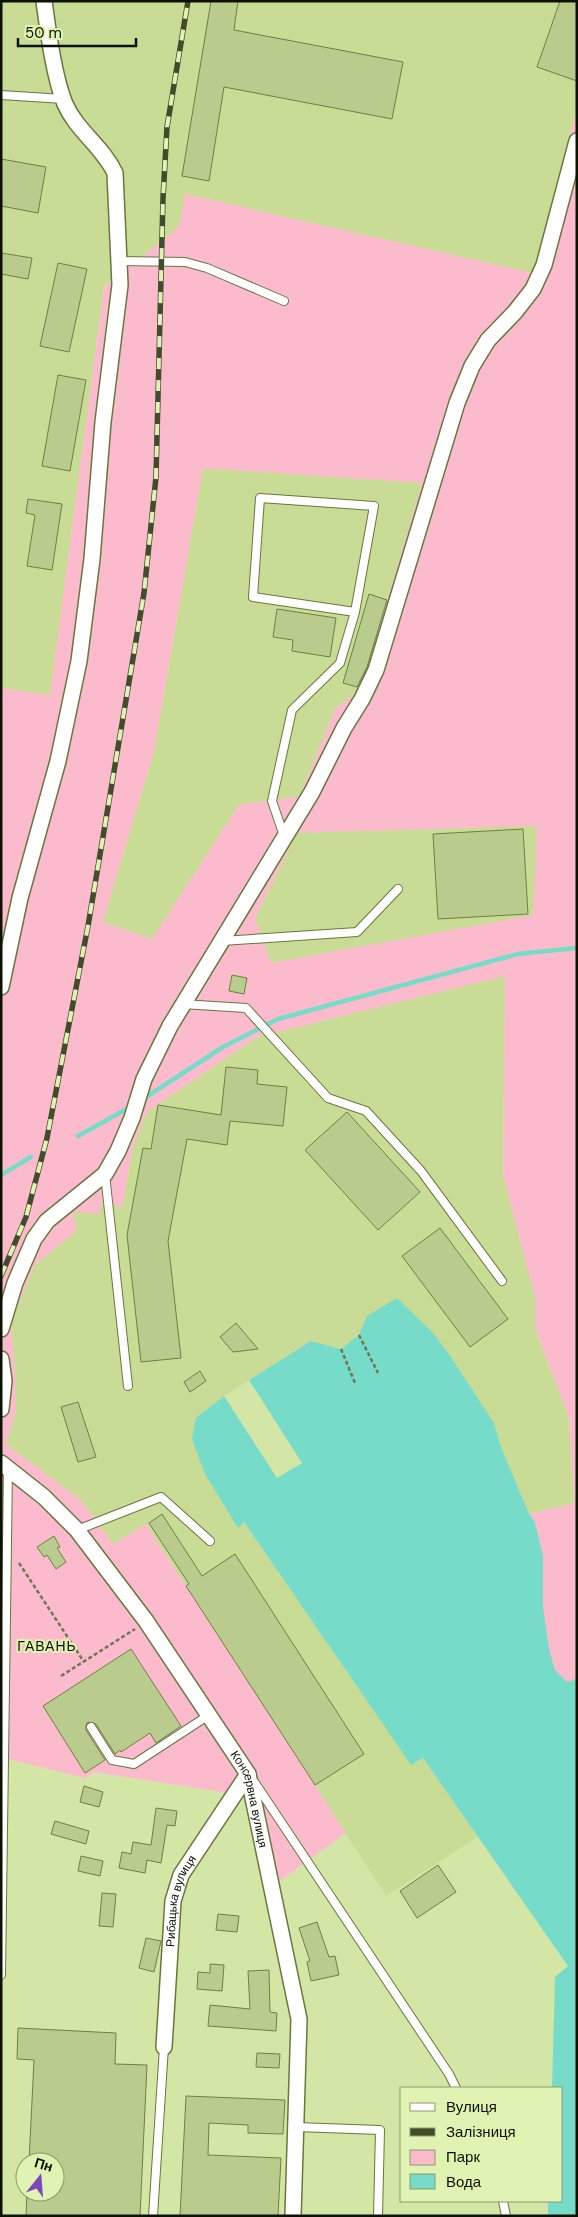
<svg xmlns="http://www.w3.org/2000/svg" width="578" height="2217" font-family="'DM Sans',sans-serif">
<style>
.built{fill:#c8dc95}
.green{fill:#fbbbcc;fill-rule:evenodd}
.water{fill:#77dbc9}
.pier{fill:#d4e6a6}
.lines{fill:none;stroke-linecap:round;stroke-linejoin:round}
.stream{stroke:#77dbc9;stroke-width:4.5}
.building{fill:#bacc8d;stroke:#6f7f43}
.service-casing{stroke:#68773b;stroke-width:10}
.minor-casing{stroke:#68773b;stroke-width:18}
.path{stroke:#6d7850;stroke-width:2.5;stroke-dasharray:4 2.5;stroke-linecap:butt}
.service{stroke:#fff;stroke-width:8}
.minor{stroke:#fff;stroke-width:15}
.rail-casing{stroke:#434b2d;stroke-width:5.5}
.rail{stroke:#e1f3b3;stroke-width:4;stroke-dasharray:11;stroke-linecap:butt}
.labels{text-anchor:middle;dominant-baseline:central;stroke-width:4;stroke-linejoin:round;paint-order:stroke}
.street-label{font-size:12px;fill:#0d1200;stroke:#e1f3b3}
.neighbourhood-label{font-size:14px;letter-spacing:1px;fill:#0d1200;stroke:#e1f3b3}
</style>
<rect width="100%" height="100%" fill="#d4e6a6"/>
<path class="built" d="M1,1H577V109L533,273L185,194L180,227L104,286L50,695L1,688Z
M203,468L422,483L361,688L335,709L300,796L239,805L152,939L103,922L154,752Z
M538,826L534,915L271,963L255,918L297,833Z
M505,976L503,1175L535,1296V1329L569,1418L574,1503L529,1514L501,1447L494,1423L367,1316L359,1335L341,1349L311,1341L224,1396L238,1527L244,1522L411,1765L423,1758L478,1837L386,1896L146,1524L113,1544L82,1501L6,1444L16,1412V1380L11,1324L34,1266L76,1231L73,1212L100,1203L122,1207L133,1147L147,1112L257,1037Z"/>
<path class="green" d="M577,109L576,1680L567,1682L555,1670L549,1649L543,1607V1556L535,1522L529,1514L574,1503L569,1418L535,1328V1296L503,1175L505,976L257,1037L147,1112L133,1147L122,1207L101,1203L99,1214L73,1212L76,1231L34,1266L11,1324L16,1380V1412L6,1444L82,1501L113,1544L146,1524L346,1833L278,1882L261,1798L94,1772L85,1778L8,1759L13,1461L1,1454V688L50,695L104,287L179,227L185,194L533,273ZM203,468L422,483L361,688L335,709L300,796L239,805L152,939L103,922L154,752ZM537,826L533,915L271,963L255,918L297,833Z
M1,1473L5,1475L1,1741Z"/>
<path class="water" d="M397,1298L432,1332L449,1354L494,1423L501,1447L529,1514L535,1522L543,1556V1607L549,1649L555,1670L567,1682L577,1679V2216H548V2201H562V2088H552L555,1977L568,1966L423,1758L411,1765L244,1522L238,1528L205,1474L192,1439L196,1418L224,1396L311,1341L341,1349L359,1335L367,1316Z"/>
<path class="pier" d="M249,1380L302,1463L277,1478L224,1396Z"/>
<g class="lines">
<path class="stream" d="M143,1099L223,1047L278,1019L518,954L577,948
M78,1136L132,1106
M1,1175L31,1157"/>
</g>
<path class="building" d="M211,1H238L234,30L403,62L392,119L224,87L209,181L182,176Z
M560,1H577V81L537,67Z
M1,159L46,167L38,213L1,206Z
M1,253L32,258L28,279L1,274Z
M58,263L87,269L69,352L40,346Z
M58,375L86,380L70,471L42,466Z
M28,499L62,504L52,570L27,566L35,515L26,513Z
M369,594L387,600L367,667L357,687L343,683Z
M277,609L336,618L330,657L292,651L293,640L273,637Z
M523,829L528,914L438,919L433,834Z
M232,975L247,978L244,994L229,991Z
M226,1067L258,1070L257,1084L287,1087L283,1126L230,1121L227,1145L187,1139L168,1241L181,1358L141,1362L127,1235L143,1148L151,1149L158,1105L221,1115Z
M347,1112L420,1192L378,1230L305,1150Z
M440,1228L508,1319L470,1347L402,1256Z
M236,1323L258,1349L233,1352L220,1337Z
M200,1371L206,1381L190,1392L184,1382Z
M78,1402L96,1457L78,1462L61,1407Z
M162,1514L202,1576L235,1554L364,1754L315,1785L186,1586L189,1584L149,1523Z
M54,1536L60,1547L57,1548L66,1562L56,1569L47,1555L44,1557L37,1547Z
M131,1649L181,1726L156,1743L150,1733L121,1752L120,1750L115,1754L96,1724L88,1722L86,1725V1730L105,1760L85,1773L43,1706Z
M84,1786L103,1792L99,1807L80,1802Z
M156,1808L177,1811L175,1826L167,1825L161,1863L147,1860L145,1873L119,1868L122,1852L131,1854L133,1842L151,1845Z
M55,1821L89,1831L86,1844L51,1834Z
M81,1856L103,1861L100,1876L78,1871Z
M438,1865L456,1892L417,1918L400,1891Z
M102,1893L116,1894L113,1927L99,1926Z
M218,1914L239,1916L237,1932L216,1930Z
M317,1922L329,1957L335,1956L339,1975L311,1981L307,1962L310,1961L299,1928Z
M146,1938L161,1941L154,1972L139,1968Z
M210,1964L224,1965L222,1991L197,1989L198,1972L210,1973Z
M269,1970L270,2012L277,2013L276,2031L208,2026L210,2005L250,2009L248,1971Z
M18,2028L116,2033L115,2064L147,2065L140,2216H26L27,2192H55V2162H29L34,2060L17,2059Z
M257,2053L280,2054L279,2068L256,2067Z
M186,2096L285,2100L283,2134L248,2133V2125L209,2123L208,2155L281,2158L278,2216H180Z"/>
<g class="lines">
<g class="service-casing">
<path id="service" d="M1,95L64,99
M119,261L185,262L207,268L284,301
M284,836L272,801L292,710L340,663L355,612L374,506L260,498L253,597L355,612
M222,941L357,932L398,889
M182,1004L246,1008L328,1098L366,1111L421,1171L502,1281
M105,1174L128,1386
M77,1530L161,1497L210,1541
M91,1727L112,1760L134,1764L209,1715
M255,1783L449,2074L456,2088
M1,1975L8,1470
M296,2127L380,2130L378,2216
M503,2201L506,2216
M153,2216L164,2047"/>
</g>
<g class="minor-casing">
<g id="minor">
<path d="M1,987L20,898L58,761L79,661L92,559L103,422L120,285L115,173C103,147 77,131 65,104C54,77 48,31 44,1"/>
<path d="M1,1329L15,1283L34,1239L47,1221L105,1174L118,1151L132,1118L144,1079L170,1026L312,792L344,728L362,699L376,670L457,403L472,366L488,340L515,312L533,289L544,265L577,141"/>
<path d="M1,1359L4,1381L1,1409"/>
<path id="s1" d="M1,1463L44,1497L77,1530L146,1621L248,1774L299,2019L293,2216"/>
<path id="s2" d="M164,2047L173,1901L181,1875L248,1774"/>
</g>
</g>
<path class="path" d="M359,1335L378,1373
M341,1349L355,1383
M19,1563L84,1662
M61,1676L135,1629"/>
<use href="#service" class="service"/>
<use href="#minor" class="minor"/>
<g class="rail-casing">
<path id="rail" d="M1,1276L26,1217L47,1138L88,926L144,593L156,477L163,198L167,127L188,1"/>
</g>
<use href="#rail" class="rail"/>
</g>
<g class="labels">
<g class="street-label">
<text stroke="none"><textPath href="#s1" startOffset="424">Консервна вулиця</textPath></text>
<text stroke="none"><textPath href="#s2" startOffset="148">Рибацька вулиця</textPath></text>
</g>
<g class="neighbourhood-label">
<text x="47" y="1646">ГАВАНЬ</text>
</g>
</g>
<rect width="578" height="2217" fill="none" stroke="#0d1200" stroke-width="5"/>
<rect x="400" y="2087" width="162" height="115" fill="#e1f3b3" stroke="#8c996b"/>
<rect x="410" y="2103" width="25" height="8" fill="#ffffff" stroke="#8c996b"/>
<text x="446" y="2112" font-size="15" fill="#0d1200">Вулиця</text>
<rect x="410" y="2128" width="25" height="8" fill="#434b2d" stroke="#8c996b"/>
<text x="446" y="2137" font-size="15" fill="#0d1200">Залізниця</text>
<rect x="410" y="2150" width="25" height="15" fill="#fbbbcc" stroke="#8c996b"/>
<text x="446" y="2162" font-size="15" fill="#0d1200">Парк</text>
<rect x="410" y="2174" width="25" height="15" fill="#77dbc9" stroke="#8c996b"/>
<text x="446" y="2187" font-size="15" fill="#0d1200">Вода</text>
<g transform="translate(40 2177) rotate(17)"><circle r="24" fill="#e1f3b3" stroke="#8c996b"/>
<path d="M0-4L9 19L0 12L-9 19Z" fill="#7c46bd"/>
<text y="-8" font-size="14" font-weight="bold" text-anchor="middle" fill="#0d1200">Пн</text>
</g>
<path d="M18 38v8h118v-8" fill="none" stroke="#0d1200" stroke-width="2.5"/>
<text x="25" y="38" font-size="15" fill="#0d1200" stroke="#e1f3b3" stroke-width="4" paint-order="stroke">50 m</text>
</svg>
